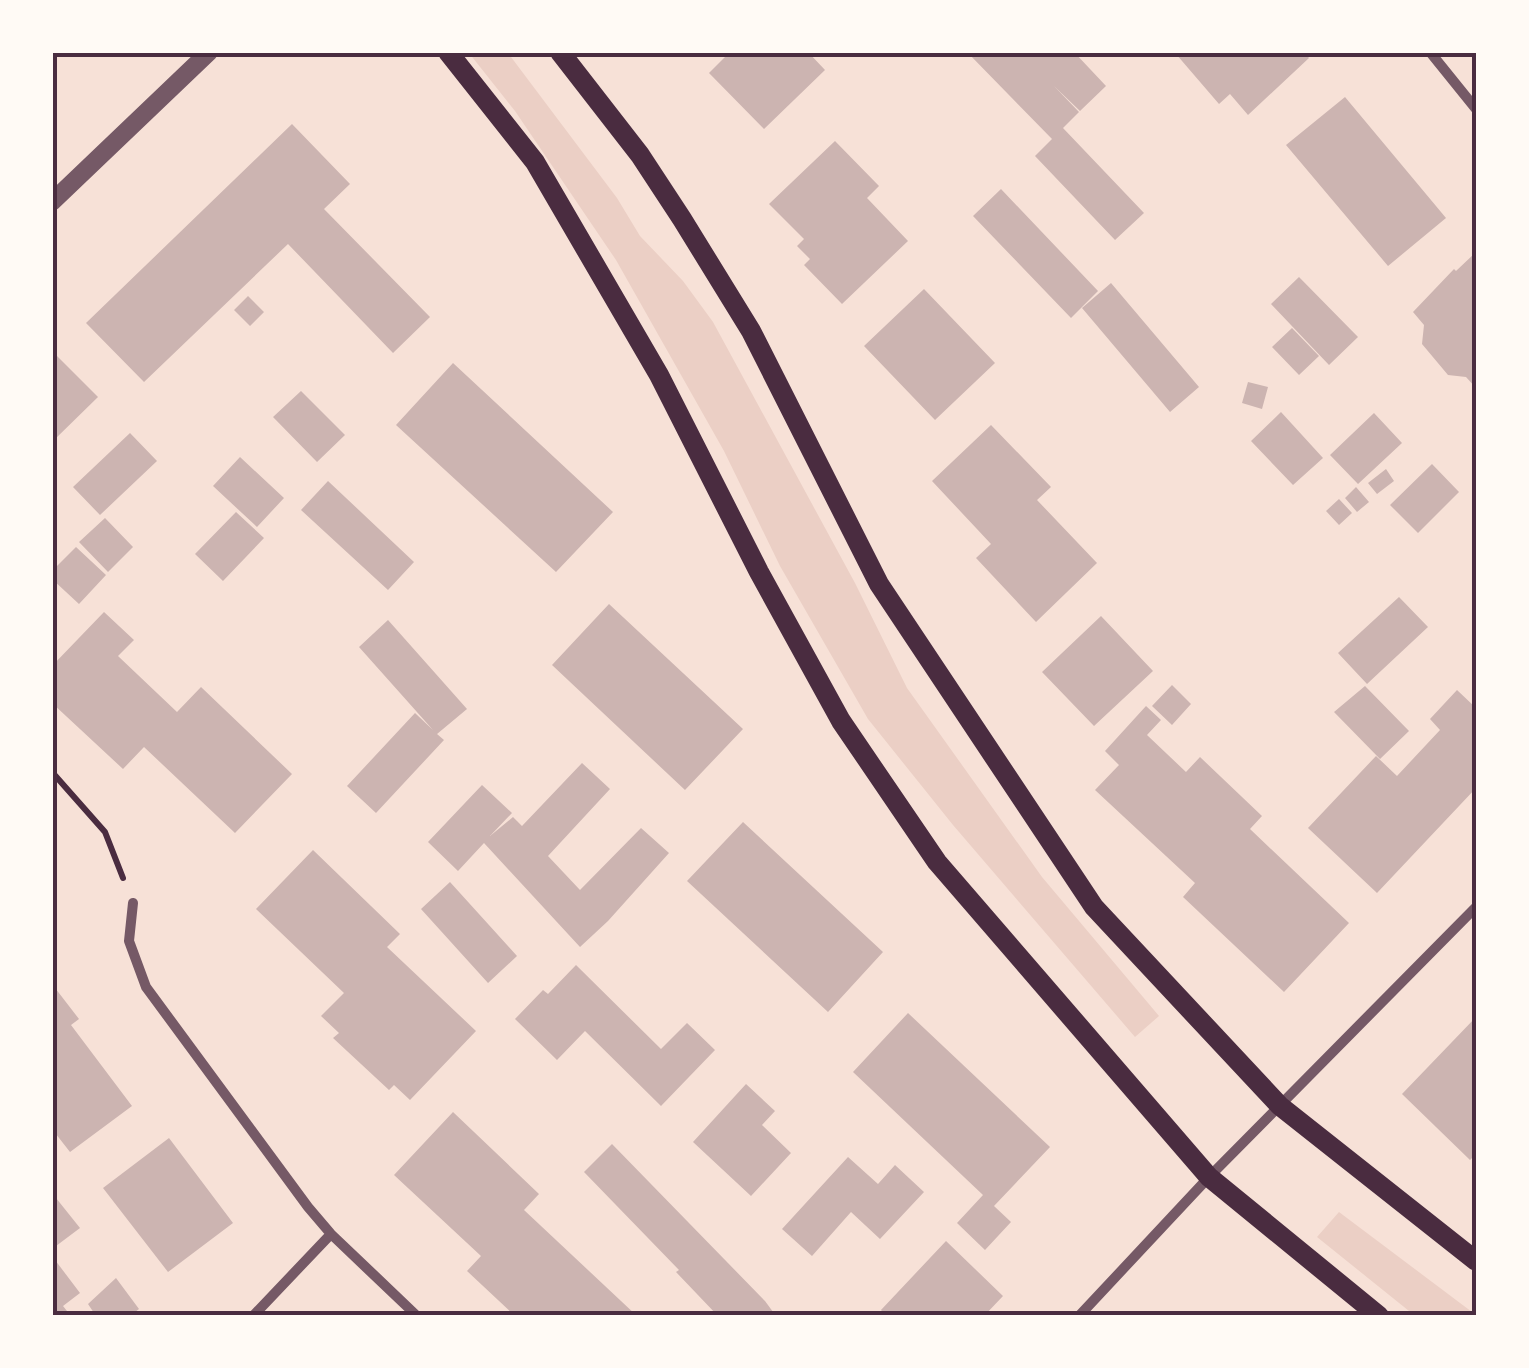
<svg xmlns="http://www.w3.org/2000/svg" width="1529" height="1368" font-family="'Noto Serif',serif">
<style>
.green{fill:#ebcfc5}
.building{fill:#ccb4b1}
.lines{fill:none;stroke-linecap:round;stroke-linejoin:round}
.path{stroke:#4a2c40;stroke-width:6}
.minor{stroke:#755966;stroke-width:10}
.tertiary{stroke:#755966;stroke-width:18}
.secondary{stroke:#4a2c40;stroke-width:20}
.neatline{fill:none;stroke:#4a2c40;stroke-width:4}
</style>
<rect width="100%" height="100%" fill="#f7e1d7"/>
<path class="green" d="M469,53H508L617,198L640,236L683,281L713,322L855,583L907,688L1042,877L1159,1016L1135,1037L953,825L868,719L780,566L724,451L616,260L515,111Z
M1339,1212L1476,1315H1414L1317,1237Z"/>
<path class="building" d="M730,52H808L825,70L764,129L709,73Z
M967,52H1021L1024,56L1027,52H1074L1106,86L1080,111L1054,86L1079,112L1063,128L1144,213L1115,240L1035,156L1052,139Z
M1178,52H1304L1309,58L1248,115L1230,94L1219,104L1176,54Z
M1345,97L1446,218L1388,266L1286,145Z
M292,124L350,184L324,209L430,317L393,353L288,244L144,382L86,323Z
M835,141L879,186L867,198L908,241L842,304L804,265L810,259L797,246L804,239L769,204Z
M1001,189L1098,291L1071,318L973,216Z
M1475,253L1476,256V388L1466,377L1448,375L1422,344L1424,325L1413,312L1454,269L1456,271Z
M1299,277L1358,337L1329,365L1271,304Z
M1111,283L1199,387L1170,412L1082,308Z
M924,289L995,363L935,420L864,346Z
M248,296L264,312L250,326L234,310Z
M1292,328L1319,356L1299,375L1272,347Z
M52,351L98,397L52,442Z
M453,363L613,512L556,572L396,425Z
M1248,382L1268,387L1262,409L1242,403Z
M301,391L345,435L317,462L273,417Z
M1281,412L1323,458L1293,485L1251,441Z
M1374,413L1402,443L1358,484L1330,455Z
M991,425L1051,487L1037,500L1097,563L1036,622L976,558L991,544L932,481Z
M130,433L157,461L100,515L73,487Z
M240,457L284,498L257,527L213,486Z
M1432,464L1459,492L1418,533L1390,505Z
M1386,469L1394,481L1377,494L1368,483Z
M328,481L414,562L388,590L301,510Z
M1356,487L1369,502L1357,512L1345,498Z
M1339,499L1352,513L1339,525L1326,511Z
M236,512L264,538L223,581L195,554Z
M105,518L133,547L108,572L79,542Z
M76,547L106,575L79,604L52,579V571Z
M1399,597L1428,627L1367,684L1338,653Z
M609,604L743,729L685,790L552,665Z
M104,612L134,640L118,656L177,712L201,687L292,774L235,833L144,747L123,769L52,703V666Z
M1101,616L1153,671L1094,726L1042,672Z
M388,620L467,709L437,734L444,740L376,813L347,786L415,713L433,730L359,647Z
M1172,685L1191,704L1172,725L1152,706Z
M1365,686L1409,731L1380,759L1334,712Z
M1457,690L1476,708V788L1377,893L1308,828L1376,756L1397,776L1440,730L1430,719Z
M1146,706L1161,720L1147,735L1186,772L1200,757L1262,816L1250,829L1349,923L1284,992L1183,897L1195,883L1095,790L1119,765L1105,751Z
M582,763L610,789L548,856L580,890L641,828L669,853L608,921L580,947L484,843L458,871L428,842L482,785L512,813L490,836L513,817L522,826Z
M743,822L883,952L828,1012L687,881Z
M313,850L400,934L387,947L476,1031L410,1100L394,1085L389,1090L333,1038L339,1033L321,1016L344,993L256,909Z
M450,882L517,956L488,983L421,909Z
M576,965L661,1049L687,1023L715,1050L661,1106L585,1031L557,1060L515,1019L543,990L548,994Z
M52,984L79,1019L71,1025L132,1106L70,1152L52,1129Z
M908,1013L1050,1147L994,1206L1011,1222L985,1250L957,1223L983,1195L853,1072Z
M1476,1017V1154L1470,1160L1402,1094Z
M746,1084L775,1111L762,1125L791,1153L751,1196L693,1142Z
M453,1112L539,1194L524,1210L637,1316H515L467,1271L481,1256L394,1175Z
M169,1138L233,1223L168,1272L103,1188Z
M612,1144L765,1301L776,1316H718L676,1272L679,1270L584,1172Z
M848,1157L878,1184L895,1165L924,1192L880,1239L851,1212L812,1256L782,1229Z
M52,1193L80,1228L52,1249Z
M946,1241L1003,1296L984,1316H886L881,1310Z
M52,1256L80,1293L63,1306L71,1316H52Z
M116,1278L139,1309L130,1316H96L88,1304Z"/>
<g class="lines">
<path class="path" d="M52,772L105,832L123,878"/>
<path class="minor" d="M1430,52L1476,109
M133,903L129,941L146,987L308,1207L331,1234L417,1316
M253,1316L331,1234
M1079,1316L1209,1177L1476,907"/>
<path class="tertiary" d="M52,202L209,52"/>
<path class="secondary" d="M448,52L535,162L659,375L759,572L841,721L937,862L1209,1177L1379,1316
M560,52L640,155L682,219L751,331L879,584L1094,907L1280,1106L1476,1261"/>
</g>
<rect width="1529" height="1368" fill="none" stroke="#fffaf5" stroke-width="110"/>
<rect x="55" y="55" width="1419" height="1258" class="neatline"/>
</svg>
